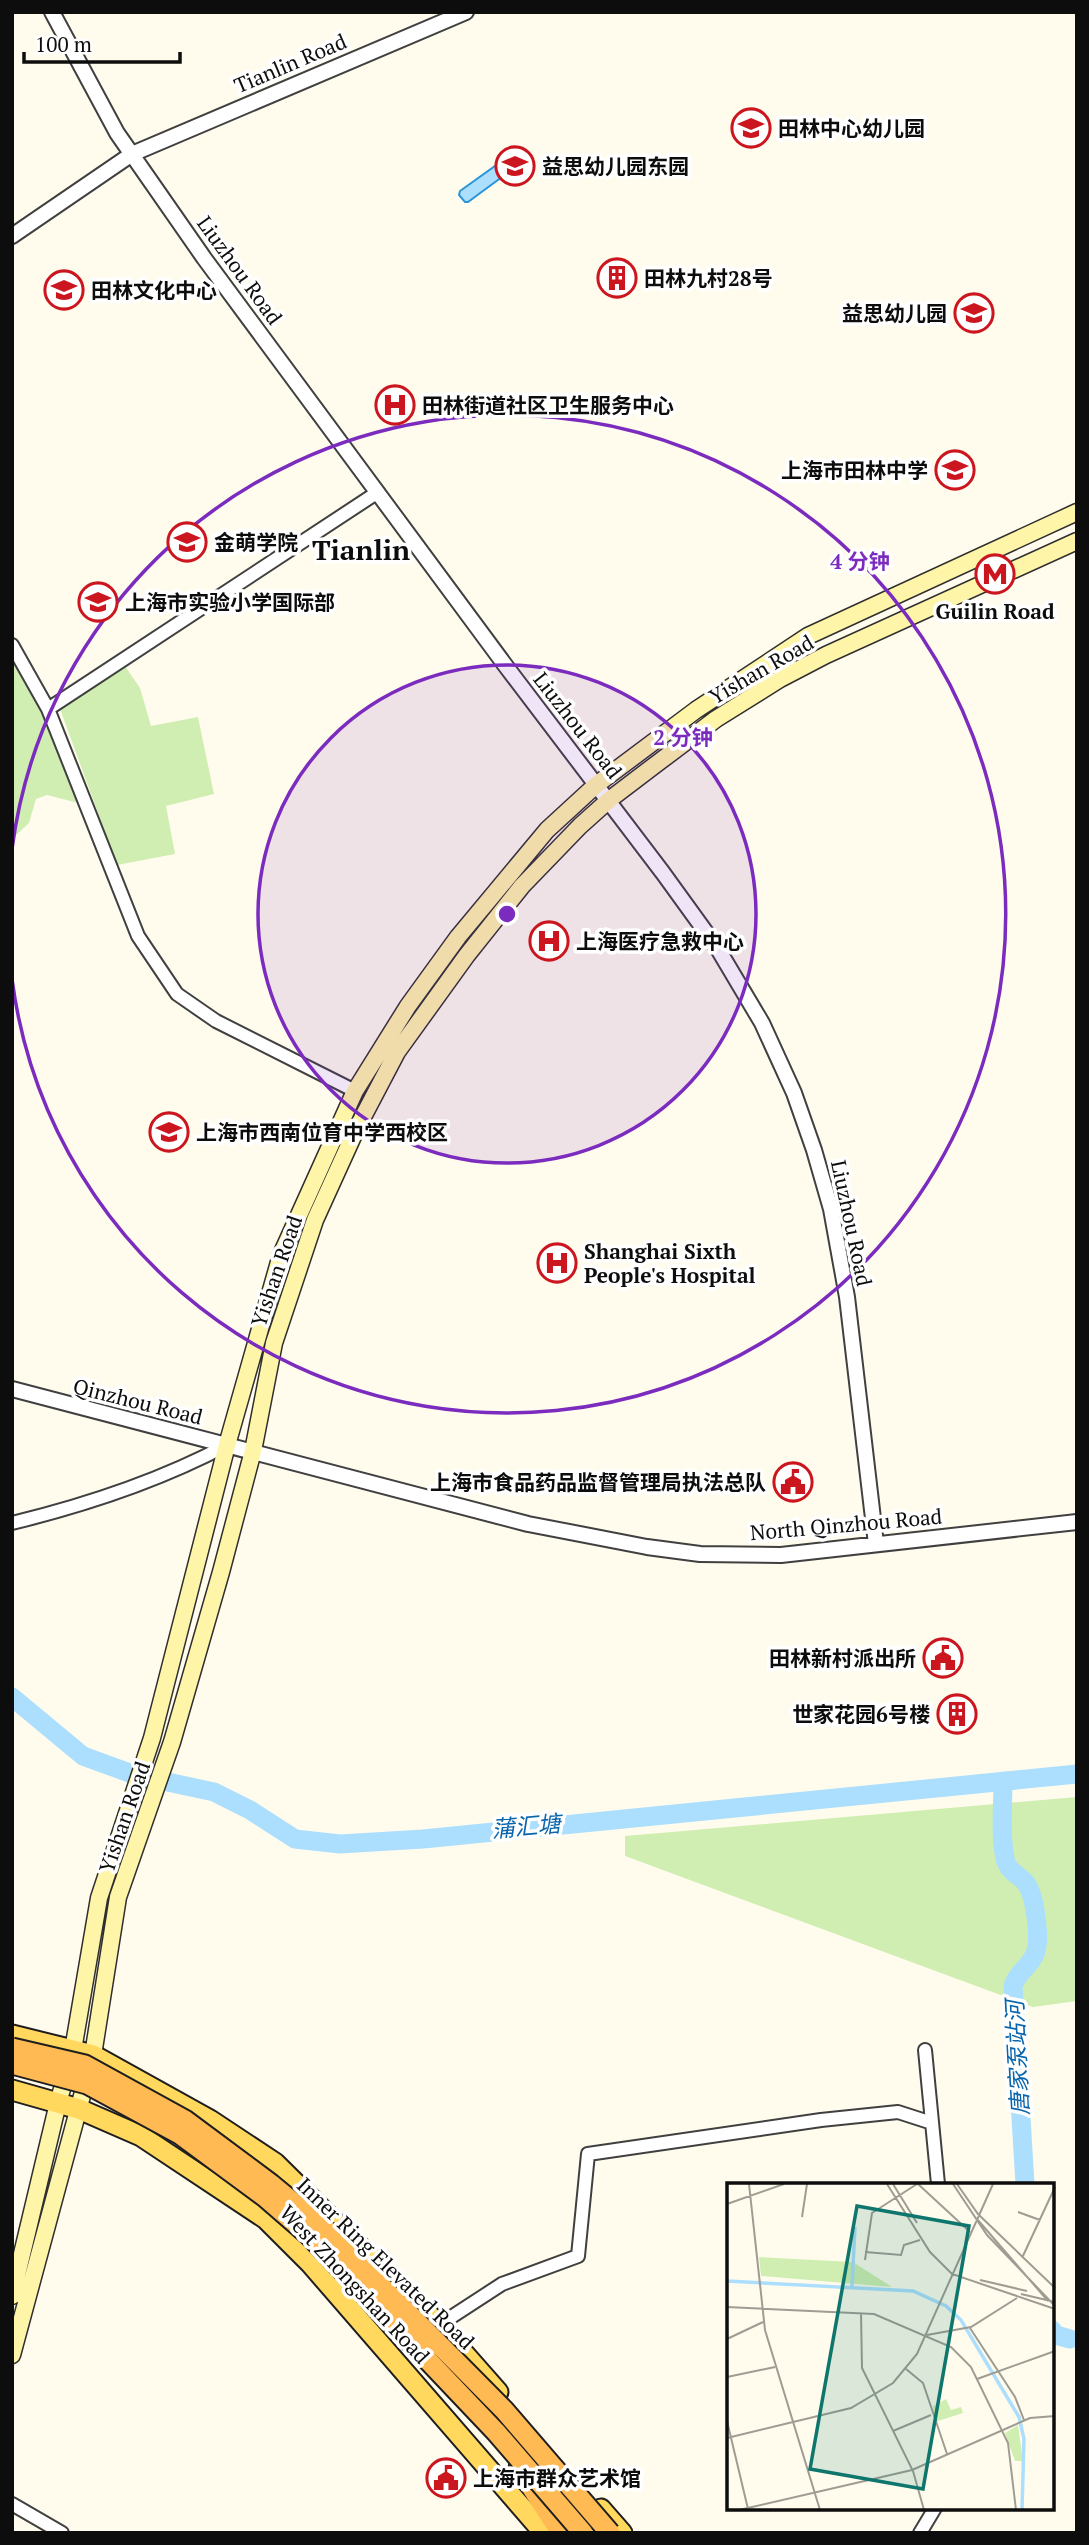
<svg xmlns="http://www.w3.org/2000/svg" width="1089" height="2545" font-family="'PT Serif','Noto Sans SC',serif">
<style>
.green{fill:#d1eeb2}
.water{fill:#acdefd;stroke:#2b95db;stroke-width:2}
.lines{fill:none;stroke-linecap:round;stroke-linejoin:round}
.river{stroke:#acdefd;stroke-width:19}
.minor-casing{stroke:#404040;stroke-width:16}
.tertiary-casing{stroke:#404040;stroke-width:18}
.secondary-casing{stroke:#2f2f2f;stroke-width:19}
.primary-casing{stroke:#1e1e1e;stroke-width:23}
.trunk-casing{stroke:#1e1e1e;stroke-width:23}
.minor{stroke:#fff;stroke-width:12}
.tertiary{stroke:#fff;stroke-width:14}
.secondary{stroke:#fff5a8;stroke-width:16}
.primary{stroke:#ffd85d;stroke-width:19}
.trunk{stroke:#ffba54;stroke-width:19}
.trunk-bridge-casing{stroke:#1e1e1e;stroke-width:23;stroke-linecap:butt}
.trunk-bridge{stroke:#ffba54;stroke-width:19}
.ring{fill:none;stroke:#7b2cbf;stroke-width:3.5}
.labels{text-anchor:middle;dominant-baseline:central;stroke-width:7;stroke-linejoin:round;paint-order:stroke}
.street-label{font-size:21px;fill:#0d0d0d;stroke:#fff}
.poi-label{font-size:21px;font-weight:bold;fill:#0d0d0d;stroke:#fff;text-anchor:start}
.water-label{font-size:23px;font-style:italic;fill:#0965ac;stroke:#fff}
.district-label{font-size:28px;font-weight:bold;fill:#0d0d0d;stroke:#fff}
.inset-river{fill:none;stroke:#acdefd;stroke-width:3.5}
.inset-road{fill:none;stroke:#9e9c93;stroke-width:2}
.view{fill:#0f766e;fill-opacity:0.15;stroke:#0f766e;stroke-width:3.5}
.inset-edge{fill:none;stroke:#0d0d0d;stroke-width:3.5}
.centre{fill:#7b2cbf;stroke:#fff;stroke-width:3.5}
.ring-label{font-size:21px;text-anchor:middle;font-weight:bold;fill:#7b2cbf;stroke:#fff;stroke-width:7;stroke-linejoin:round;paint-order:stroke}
</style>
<rect width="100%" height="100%" fill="#fffced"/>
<path class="green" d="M12,660L37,700L78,803L47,795L36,799L29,823L12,839Z
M125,666L140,688L151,726L198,717L214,794L166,806L175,854L117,865L60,709Z
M1077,1797V2001L1033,2007L625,1856V1836Z"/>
<path class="water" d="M501,165L506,170V174L468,202H465L459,195L460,191L495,166Z"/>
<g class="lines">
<path class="river" d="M12,1697L83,1756L135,1775L214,1792L250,1810L295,1839L340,1844L423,1839L1077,1774
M1003,1781C1003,1806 1000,1834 1005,1858C1007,1870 1017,1874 1025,1882C1035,1893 1040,1936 1036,1951C1032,1966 1018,1970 1013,1986L1025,2184
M1052,2330L1056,2335L1070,2339"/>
<g class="minor-casing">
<path id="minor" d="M12,645L48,709L138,936L177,994L216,1021L355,1091
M48,709L378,492
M12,1523C86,1505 161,1480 227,1445
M925,2050L938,2184
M439,2325L502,2284L578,2256L588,2154L821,2120L898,2112L932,2123
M12,2504L62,2533
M920,2533L935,2508"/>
</g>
<g class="tertiary-casing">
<path id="tertiary" d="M52,12L117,133L204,258L505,665L663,873L718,949L762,1023L794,1093L814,1150L831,1209L847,1297L876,1544
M12,236L132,154L466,12
M12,1389L528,1524L647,1547L700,1554L781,1555L1077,1522"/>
</g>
<g class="secondary-casing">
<path id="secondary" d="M12,2296L58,2103L73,2050L99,1898L152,1738L227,1445L281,1255L355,1091L408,1006L458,937L547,830L596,785L696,710L808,636L1077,512
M12,2355L93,2055L118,1897L172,1742L221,1572L253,1451L274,1343L315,1220L355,1132L397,1052L467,955L522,886L580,826L609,800L659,762L716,719L780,679L826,655L1077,541"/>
</g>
<g class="primary-casing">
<path id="primary" d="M12,2035L93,2055L210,2120L275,2163L439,2325L498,2392
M12,2090L79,2109L141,2136L266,2219L310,2263L544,2533
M601,2509L622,2533"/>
</g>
<g class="trunk-casing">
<path id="trunk" d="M519,2468L561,2533"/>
</g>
<use href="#minor" class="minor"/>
<use href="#tertiary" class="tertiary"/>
<use href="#secondary" class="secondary"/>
<use href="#primary" class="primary"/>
<use href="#trunk" class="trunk"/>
<g class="trunk-bridge-casing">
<path id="trunk-bridge" d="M12,2048L85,2065L185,2120L271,2184L324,2228L504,2410L610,2533
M12,2064L87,2084L181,2135L265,2197L310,2236L496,2432L583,2533"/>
</g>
<use href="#trunk-bridge" class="trunk-bridge"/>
</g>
<circle cx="507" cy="914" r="249" fill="#7b2cbf" fill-opacity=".12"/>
<g class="ring">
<circle cx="507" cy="914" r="249"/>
<path d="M12 849A499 499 0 1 1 12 979"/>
</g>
<defs>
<g id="school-ring" transform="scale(2.0125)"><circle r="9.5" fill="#fff" stroke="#cc161f" stroke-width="1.5"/><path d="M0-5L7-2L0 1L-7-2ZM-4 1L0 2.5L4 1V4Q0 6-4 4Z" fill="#cc161f"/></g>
<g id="building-ring" transform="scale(2.0125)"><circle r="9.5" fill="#fff" stroke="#cc161f" stroke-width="1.5"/><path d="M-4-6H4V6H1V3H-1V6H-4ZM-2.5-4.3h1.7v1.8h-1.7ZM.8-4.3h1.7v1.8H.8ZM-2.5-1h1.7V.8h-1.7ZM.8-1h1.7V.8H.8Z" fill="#cc161f"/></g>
<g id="hospital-ring" transform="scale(2.0125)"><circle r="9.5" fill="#fff" stroke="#cc161f" stroke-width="1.5"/><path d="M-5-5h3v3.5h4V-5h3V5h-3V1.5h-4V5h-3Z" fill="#cc161f"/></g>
<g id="metro-ring" transform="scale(2.0125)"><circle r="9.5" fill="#fff" stroke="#cc161f" stroke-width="1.5"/><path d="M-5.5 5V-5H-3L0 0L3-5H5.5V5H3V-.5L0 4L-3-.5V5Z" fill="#cc161f"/></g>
<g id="civic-ring" transform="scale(2.0125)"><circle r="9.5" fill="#fff" stroke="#cc161f" stroke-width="1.5"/><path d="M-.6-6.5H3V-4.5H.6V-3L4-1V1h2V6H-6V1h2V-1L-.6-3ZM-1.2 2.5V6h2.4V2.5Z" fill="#cc161f"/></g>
</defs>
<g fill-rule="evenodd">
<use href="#school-ring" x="751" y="128"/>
<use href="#school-ring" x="515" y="166"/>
<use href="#building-ring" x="617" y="278"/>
<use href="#school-ring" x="64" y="290"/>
<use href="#school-ring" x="974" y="313"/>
<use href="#hospital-ring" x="395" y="405"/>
<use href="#school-ring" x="955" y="470"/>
<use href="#school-ring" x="187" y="542"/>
<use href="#metro-ring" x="995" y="574"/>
<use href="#school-ring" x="98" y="602"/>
<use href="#hospital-ring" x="549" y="941"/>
<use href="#school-ring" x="169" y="1132"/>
<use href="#hospital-ring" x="557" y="1263"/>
<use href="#civic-ring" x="793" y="1482"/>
<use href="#civic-ring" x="943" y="1658"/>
<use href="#building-ring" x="957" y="1714"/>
<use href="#civic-ring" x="446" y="2478"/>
</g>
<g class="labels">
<g class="street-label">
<text transform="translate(290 63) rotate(-23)">Tianlin Road</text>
<text transform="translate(240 270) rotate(54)">Liuzhou Road</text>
<text transform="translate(761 669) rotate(-30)">Yishan Road</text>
<text transform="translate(578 725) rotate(52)">Liuzhou Road</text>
<text transform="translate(852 1223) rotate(78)">Liuzhou Road</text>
<text transform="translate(276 1271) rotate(-71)">Yishan Road</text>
<text transform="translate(138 1401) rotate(14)">Qinzhou Road</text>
<text transform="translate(846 1524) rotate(-5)">North Qinzhou Road</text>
<text transform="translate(124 1817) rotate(-71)">Yishan Road</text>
<text transform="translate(386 2263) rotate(44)">Inner Ring Elevated Road</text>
<text transform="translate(355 2284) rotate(47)">West Zhongshan Road</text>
</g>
<g class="poi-label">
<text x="778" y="128">田林中心幼儿园</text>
<text x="542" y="166">益思幼儿园东园</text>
<text x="644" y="278">田林九村28号</text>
<text x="91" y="290">田林文化中心</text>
<text x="947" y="313" text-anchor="end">益思幼儿园</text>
<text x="422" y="405">田林街道社区卫生服务中心</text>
<text x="928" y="470" text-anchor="end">上海市田林中学</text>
<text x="214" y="542">金萌学院</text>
<text x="125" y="602">上海市实验小学国际部</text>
<text x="995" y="611" text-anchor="middle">Guilin Road</text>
<text x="576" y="941">上海医疗急救中心</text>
<text x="196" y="1132">上海市西南位育中学西校区</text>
<text x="584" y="1251">Shanghai Sixth<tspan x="584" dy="24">People's Hospital</tspan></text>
<text x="766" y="1482" text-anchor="end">上海市食品药品监督管理局执法总队</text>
<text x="916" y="1658" text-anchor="end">田林新村派出所</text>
<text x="930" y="1714" text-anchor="end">世家花园6号楼</text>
<text x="473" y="2478">上海市群众艺术馆</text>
</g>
<g class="water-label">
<text transform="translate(526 1826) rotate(-5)">蒲汇塘</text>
<text transform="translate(1017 2058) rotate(-93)">唐家泵站河</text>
</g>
<g class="district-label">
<text x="361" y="549">Tianlin</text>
</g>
</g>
<g transform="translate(727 2183)">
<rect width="327" height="327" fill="#fffced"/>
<path d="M32,74L126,79L165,104L34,93ZM219,216L224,227L234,224L236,230L208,239L206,223ZM291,242L296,278H288L278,250Z" fill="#d1eeb2"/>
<path class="inset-river" d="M0,98L186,108L219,123L234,137L292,234L297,256L295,327M125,103L128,44"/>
<path class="inset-road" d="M22,1L38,147L93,327M160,1L203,69L225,91L328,126M166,1L190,40M191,1L243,49M226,1L260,52L328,123M230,1L251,31L328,105M0,21L57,1M291,29L313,37M75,34L80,1M250,36L321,118M138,69L174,72L177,62L193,57M295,75L328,4M138,77L145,30L190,1M253,97L300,108M294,111L328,119M0,124L147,131L224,164L244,184L281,260L289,327M134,130L135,185L186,288L197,327M243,145L288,214L297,237M200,152L244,144L290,115M0,156L36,139M179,186L196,200L220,271M0,194L48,184M250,196L328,168M0,238L21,326M166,248L204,232M0,255L124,225L166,200L190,171L266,1M12,327L185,287L303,235L328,233"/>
<path class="view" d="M130,23L242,43L196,306L83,286Z"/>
<rect width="327" height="327" class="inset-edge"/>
</g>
<circle cx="507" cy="914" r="10" class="centre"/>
<g class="ring-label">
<text x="860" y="569">4 分钟</text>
<text x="683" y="745">2 分钟</text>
</g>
<rect width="1089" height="2545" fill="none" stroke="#0d0d0d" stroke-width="28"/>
<path d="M24 52v10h156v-10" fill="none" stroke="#0d0d0d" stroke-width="3.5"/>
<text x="35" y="52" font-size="21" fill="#0d0d0d" stroke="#ffffff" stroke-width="5" paint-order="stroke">100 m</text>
</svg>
